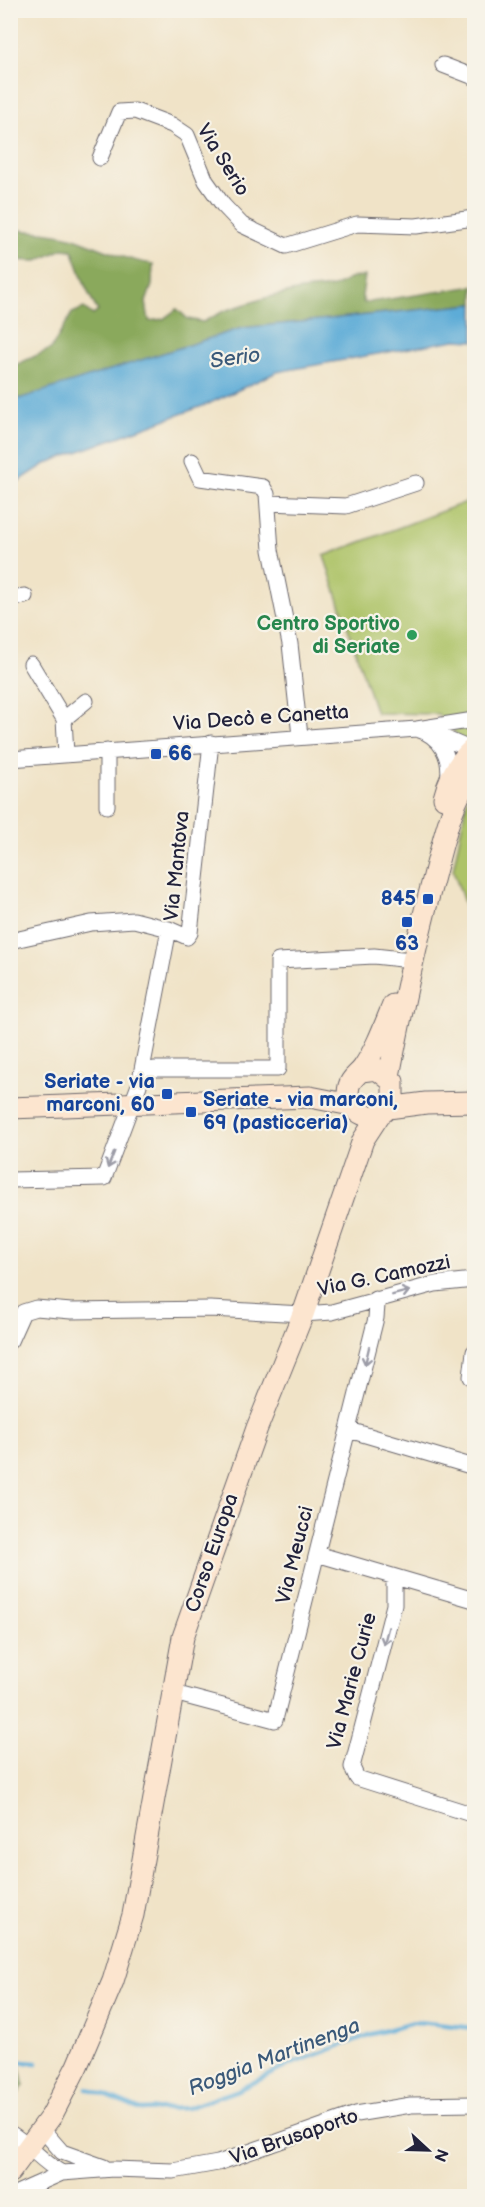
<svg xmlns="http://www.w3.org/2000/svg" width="485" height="2207" font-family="'Balsamiq Sans',sans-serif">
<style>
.green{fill:#adc367;stroke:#687251;stroke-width:1.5}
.forest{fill:#8aa95c;stroke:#56664c;stroke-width:1.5}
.water{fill:#5dacd7;stroke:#406789;stroke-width:1.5}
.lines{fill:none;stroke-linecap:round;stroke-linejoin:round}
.stream{stroke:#5dacd7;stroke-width:4.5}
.street-casing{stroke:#6a666c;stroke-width:17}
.secondary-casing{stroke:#6a666c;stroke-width:23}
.street{stroke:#fff;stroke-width:15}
.secondary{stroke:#fce5cf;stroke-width:21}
.oneway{stroke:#9c9ca7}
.leisure-dot{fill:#2e9e5b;stroke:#f7f3e8;stroke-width:2}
.transit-dot{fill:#1a4fb4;stroke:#f7f3e8;stroke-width:2}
.labels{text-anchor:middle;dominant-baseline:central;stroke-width:4.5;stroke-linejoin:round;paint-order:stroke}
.street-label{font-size:20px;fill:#22223b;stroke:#f7f3e8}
.leisure-label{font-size:20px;font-weight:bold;fill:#27864d;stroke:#f7f3e8;text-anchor:end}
.transit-label{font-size:20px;font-weight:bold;fill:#164399;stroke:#f7f3e8;text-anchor:start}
.water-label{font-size:21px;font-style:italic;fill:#3a5979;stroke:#f7f3e8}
</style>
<rect width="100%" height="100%" fill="#f7f3e8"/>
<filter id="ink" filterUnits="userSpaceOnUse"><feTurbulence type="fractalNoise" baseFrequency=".0167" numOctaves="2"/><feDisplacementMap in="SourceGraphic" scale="12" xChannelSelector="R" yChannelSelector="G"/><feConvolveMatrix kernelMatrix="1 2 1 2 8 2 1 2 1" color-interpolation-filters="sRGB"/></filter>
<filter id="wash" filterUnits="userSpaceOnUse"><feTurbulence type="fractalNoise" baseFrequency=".008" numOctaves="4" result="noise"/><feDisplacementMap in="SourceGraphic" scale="24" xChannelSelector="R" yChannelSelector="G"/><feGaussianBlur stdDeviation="1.35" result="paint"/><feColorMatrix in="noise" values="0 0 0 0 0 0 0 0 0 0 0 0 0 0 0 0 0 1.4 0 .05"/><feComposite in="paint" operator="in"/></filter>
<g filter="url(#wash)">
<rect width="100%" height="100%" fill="#f0e3c7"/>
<path class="green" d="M474,499V754L438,714L376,713L324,556Z
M474,765V925L471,923L453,870Z"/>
<path class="forest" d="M18,230C37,232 56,232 74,238C100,247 124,260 153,264L152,285L146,302L149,321L163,319L177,309L188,319L203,322L224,311L265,298L301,290L334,287L353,277L365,276L362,296L364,303L474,286V304L242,328L11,402V367L51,349L72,313L84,308L93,315L98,311C85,292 81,271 72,250L63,249L37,261L11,260L10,235Z
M11,2034L24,2085L11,2104L10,2034Z"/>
<path class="water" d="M474,304V341L455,340L277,372L208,404L47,463L11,486L12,401L242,328Z"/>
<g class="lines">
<path class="stream" d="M10,2061L37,2063
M87,2088L141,2110L187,2108L238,2090L291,2064L372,2034L417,2022L474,2028"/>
</g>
</g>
<g filter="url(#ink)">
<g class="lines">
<g class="street-casing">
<path id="street" d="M443,65L474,77
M100,158L119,112L135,111L172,125L187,135L206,181L223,205L242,225L286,246L357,224L416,226L474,218
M192,461L200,478L263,487L267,494L271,550L290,644L300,736
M268,503L346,506L416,483
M10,598L25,596
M31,664L64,719L66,754
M64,719L86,701
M417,729C441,736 452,757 448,782
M432,733L465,747L474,748
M10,759L417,729L474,720
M107,806V751
M10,941L91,923L134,920L169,929
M154,1069H278V961L374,956L411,960
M10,1180L104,1178L139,1085L169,929L187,937L190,933L211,743
M10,1341L23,1312L36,1308L71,1311L210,1309L303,1314L332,1312L435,1284L474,1280
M471,1377L474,1352
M349,1430L474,1467
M317,1554L474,1600
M394,1578V1605L352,1767L357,1778L474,1815
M174,1693L275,1720L376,1318L377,1305L375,1299
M42,2129L62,2152L104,2167
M10,2133C30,2145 42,2162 62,2173
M10,2196L62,2173L113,2169L173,2171L218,2163L356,2114L411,2105L474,2104"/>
</g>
<g class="secondary-casing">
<path id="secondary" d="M444,798C449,778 459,761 474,748
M361,1071L377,1069L393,1082V1103C388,1109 383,1114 374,1116C358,1118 345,1102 349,1086C351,1078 358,1075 363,1068C376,1049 384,1027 393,1005
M389,1076C402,1009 415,946 433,880C443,842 451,801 474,770
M10,1108L310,1097L351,1105
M388,1108L426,1103L474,1102
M10,2172L52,2115L77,2066L113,1981L133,1915L183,1637L257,1428L303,1314L363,1140L380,1114"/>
</g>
<use href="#street" class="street"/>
<use href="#secondary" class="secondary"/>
</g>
<defs><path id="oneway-shaft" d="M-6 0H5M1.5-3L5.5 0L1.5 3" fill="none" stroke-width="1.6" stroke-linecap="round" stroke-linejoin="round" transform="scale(1.5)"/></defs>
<g class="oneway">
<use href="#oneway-shaft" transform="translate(111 1160) rotate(112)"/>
<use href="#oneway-shaft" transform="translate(401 1293) rotate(-14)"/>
<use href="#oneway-shaft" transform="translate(367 1356) rotate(103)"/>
<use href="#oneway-shaft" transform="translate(386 1636) rotate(105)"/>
</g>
</g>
<circle class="leisure-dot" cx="412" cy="635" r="6"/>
<g class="transit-dot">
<rect x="150" y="748" width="12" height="12" rx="3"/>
<rect x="422" y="893" width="12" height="12" rx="3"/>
<rect x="401" y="916" width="12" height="12" rx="3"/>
<rect x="161" y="1088" width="12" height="12" rx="3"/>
<rect x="185" y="1106" width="12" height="12" rx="3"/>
</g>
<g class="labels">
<g class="street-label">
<text transform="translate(223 160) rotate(58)">Via Serio</text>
<text transform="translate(261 718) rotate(-4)">Via Decò e Canetta</text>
<text transform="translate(177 866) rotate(-84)">Via Mantova</text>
<text transform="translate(384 1276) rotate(-12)">Via G. Camozzi</text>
<text transform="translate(212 1553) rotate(-71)">Corso Europa</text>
<text transform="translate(295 1555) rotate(-76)">Via Meucci</text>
<text transform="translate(352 1681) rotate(-75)">Via Marie Curie</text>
<text transform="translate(294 2137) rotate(-19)">Via Brusaporto</text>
</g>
<g class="leisure-label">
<text x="400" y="624">Centro Sportivo<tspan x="400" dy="23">di Seriate</tspan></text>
</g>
<g class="transit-label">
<text x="168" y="754">66</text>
<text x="416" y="899" text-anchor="end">845</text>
<text x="407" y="944" text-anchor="middle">63</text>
<text x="155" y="1082" text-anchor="end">Seriate - via<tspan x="155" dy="23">marconi, 60</tspan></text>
<text x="203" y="1100">Seriate - via marconi,<tspan x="203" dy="23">69 (pasticceria)</tspan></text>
</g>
<g class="water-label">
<text transform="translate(235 358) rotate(-8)">Serio</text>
<text transform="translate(274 2057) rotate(-21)">Roggia Martinenga</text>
</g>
</g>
<rect width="485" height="2207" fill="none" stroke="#f7f3e8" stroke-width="36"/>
<g transform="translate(428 2150) rotate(112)" stroke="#f7f3e8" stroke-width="4.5" paint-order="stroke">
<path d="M0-4.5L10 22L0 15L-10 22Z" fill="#22223b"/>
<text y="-9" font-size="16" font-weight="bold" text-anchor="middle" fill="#22223b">N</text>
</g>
</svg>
